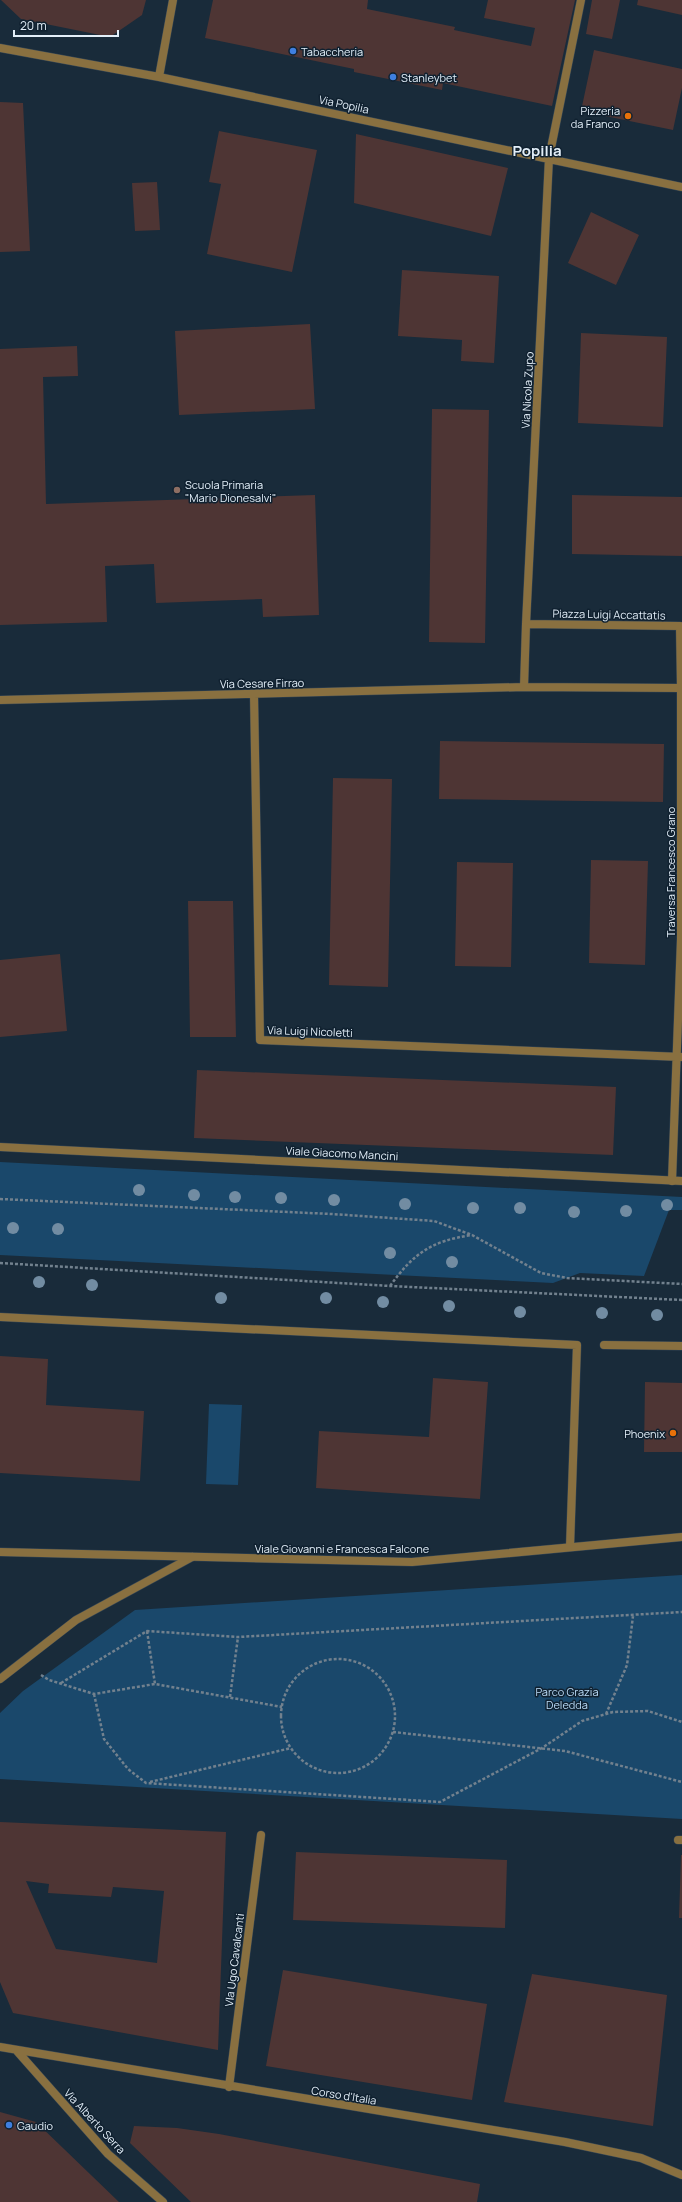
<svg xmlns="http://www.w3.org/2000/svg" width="682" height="2202" font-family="Manrope,sans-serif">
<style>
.green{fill:#1a486b}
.building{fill:#4e3534;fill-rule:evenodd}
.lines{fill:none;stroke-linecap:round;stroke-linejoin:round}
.service-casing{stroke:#354655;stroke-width:9}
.minor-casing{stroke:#354655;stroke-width:9}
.tertiary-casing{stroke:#354655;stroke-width:9}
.path{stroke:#72818e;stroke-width:2.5;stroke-dasharray:3 2;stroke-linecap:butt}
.service{stroke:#897040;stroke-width:8}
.minor{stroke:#897040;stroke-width:8}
.tertiary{stroke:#897040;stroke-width:8}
.tree{fill:#728ca2}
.shop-dot{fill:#3f7fe0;stroke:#102130;stroke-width:1.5}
.food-dot{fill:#e8710a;stroke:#102130;stroke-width:1.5}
.education-dot{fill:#8d6e63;stroke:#102130;stroke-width:1.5}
.labels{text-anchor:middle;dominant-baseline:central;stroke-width:3;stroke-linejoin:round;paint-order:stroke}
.poi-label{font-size:11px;fill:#e3eff9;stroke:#102130;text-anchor:start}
.street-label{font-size:11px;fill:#e3eff9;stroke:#102130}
.park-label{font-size:11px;fill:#badbf7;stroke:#102130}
.district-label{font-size:15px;font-weight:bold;fill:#e3eff9;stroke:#102130}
</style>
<rect width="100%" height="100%" fill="#192b3a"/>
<path class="green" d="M0,1162L682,1197V1210H669L644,1276L580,1273L553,1283L0,1255Z
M209,1404L242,1405L238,1485L206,1484Z
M682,1575V1819L0,1779V1713L23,1691L135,1610Z"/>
<path class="building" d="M1,0H146L142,15L110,37L21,19Z
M213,0H368L367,9L455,27L454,30L531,46L535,28L484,18L488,0H575L552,106L443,83L442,90L354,72V69L205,38Z
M592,0H620L612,39L586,34Z
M638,0H682V15L637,5Z
M594,50L682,69V88L673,130L581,111Z
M0,102L23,103L30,251L0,252Z
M219,131L317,150L292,272L207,254L221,184L209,182Z
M356,134L508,168L491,236L354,203Z
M157,182L160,230L135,231L132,183Z
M591,212L639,235L616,285L568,263Z
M402,270L499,276L494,363L461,361L462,340L398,336Z
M310,324L315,409L179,415L175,331Z
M581,333L667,337L663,427L578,423Z
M77,346L78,376L43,377L46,504L315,495L319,615L263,617L262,599L156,603L154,564L105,566L107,622L0,625V349Z
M432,409L489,410L485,643L429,642Z
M572,495L682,497V556L572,554Z
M440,741L664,744L663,802L439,799Z
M333,778L392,779L388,987L329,985Z
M591,860L648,861L645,965L589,963Z
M457,862L513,863L511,967L455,966Z
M188,901H233L236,1037H190Z
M60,954L67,1031L0,1037V960Z
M197,1070L616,1087L613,1155L194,1138Z
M0,1356L48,1359L46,1405L144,1411L140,1481L0,1473Z
M433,1378L488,1382L480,1499L316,1488L319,1431L429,1437Z
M645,1382L682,1383V1452H644Z
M0,1822L226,1832L218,2050L13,2013L0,1982ZM26,1881L49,1884L48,1893L111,1897L113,1887L164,1891L157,1963L56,1949Z
M296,1852L507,1860L505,1928L293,1920Z
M681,1855H682V1918H679Z
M283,1970L487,2004L472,2100L266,2066Z
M532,1974L667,1995L653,2126L504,2102Z
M0,2112L36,2122L119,2202H0Z
M134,2126L177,2128L219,2134L480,2184L477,2202H191L130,2143Z"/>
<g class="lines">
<g class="service-casing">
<path id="service" d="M0,1317L577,1345L570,1547
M604,1345L682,1346"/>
</g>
<g class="minor-casing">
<path id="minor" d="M0,48L159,77L682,187
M159,77L173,0
M526,624L549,158L581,0
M254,694L260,1040L682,1057
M0,700L524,687L681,688L680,626L526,624L524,687
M672,1181L681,939V688
M0,1679L76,1620L192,1557
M678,1840H682
M0,2047L565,2142L641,2158L682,2175
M17,2051L108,2154L163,2202
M229,2087L261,1835"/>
</g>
<g class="tertiary-casing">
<path id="tertiary" d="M0,1147L682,1181
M0,1552L412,1562L682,1537"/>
</g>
<path class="path" d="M0,1199L332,1214L434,1221L472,1235L541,1273L567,1278L682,1284
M0,1263L390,1286L682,1300
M390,1286C414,1253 431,1241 472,1235
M147,1631L155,1684
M281 1716a57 57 0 1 1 114 0a57 57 0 1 1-114 0Z
M41,1675L49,1680L94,1694L155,1684L282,1707
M61,1683L147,1631L238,1637L682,1612
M94,1694L104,1739L128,1769L146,1783L440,1802L542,1748L582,1721L613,1712L648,1711L682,1722
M230,1697L238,1637
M606,1714L627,1665L633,1616
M393,1732L565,1751L682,1782
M150,1782L291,1748"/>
<use href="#service" class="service"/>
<use href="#minor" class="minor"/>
<use href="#tertiary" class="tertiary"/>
</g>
<g class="tree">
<circle cx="139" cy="1190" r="6"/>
<circle cx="194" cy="1195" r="6"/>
<circle cx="235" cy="1197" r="6"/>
<circle cx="281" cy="1198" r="6"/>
<circle cx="334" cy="1200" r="6"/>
<circle cx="405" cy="1204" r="6"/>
<circle cx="667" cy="1205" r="6"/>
<circle cx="473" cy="1208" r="6"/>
<circle cx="520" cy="1208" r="6"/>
<circle cx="626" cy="1211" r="6"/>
<circle cx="574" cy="1212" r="6"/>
<circle cx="13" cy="1228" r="6"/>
<circle cx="58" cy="1229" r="6"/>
<circle cx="390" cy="1253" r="6"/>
<circle cx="452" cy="1262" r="6"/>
<circle cx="39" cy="1282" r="6"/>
<circle cx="92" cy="1285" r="6"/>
<circle cx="221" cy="1298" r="6"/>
<circle cx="326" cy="1298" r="6"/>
<circle cx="383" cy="1302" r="6"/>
<circle cx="449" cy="1306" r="6"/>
<circle cx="520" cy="1312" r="6"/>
<circle cx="602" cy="1313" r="6"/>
<circle cx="657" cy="1315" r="6"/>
</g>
<g class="shop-dot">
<circle cx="293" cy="51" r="4"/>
<circle cx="393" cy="77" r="4"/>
<circle cx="9" cy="2125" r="4"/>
</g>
<g class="food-dot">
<circle cx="628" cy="116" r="4"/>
<circle cx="673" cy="1433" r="4"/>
</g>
<circle class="education-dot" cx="177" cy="490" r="4"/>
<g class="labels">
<g class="poi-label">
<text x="301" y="51">Tabaccheria</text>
<text x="401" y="77">Stanleybet</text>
<text x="620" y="110" text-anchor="end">Pizzeria<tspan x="620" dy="13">da Franco</tspan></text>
<text x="185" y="484">Scuola Primaria<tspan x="185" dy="13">"Mario Dionesalvi"</tspan></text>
<text x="665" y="1433" text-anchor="end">Phoenix</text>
<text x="17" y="2125">Gaudio</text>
</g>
<g class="street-label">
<text transform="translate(344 104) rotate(12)">Via Popilia</text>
<text transform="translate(527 390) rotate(-87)">Via Nicola Zupo</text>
<text transform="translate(609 614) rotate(1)">Piazza Luigi Accattatis</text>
<text transform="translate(262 683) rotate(-1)">Via Cesare Firrao</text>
<text transform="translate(670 872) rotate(-90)">Traversa Francesco Grano</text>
<text transform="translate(310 1031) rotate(2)">Via Luigi Nicoletti</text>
<text transform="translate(342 1153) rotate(3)">Viale Giacomo Mancini</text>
<text x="342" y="1548">Viale Giovanni e Francesca Falcone</text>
<text transform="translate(234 1960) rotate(-83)">VIa Ugo Cavalcanti</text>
<text transform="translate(344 2095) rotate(9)">Corso d'Italia</text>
<text transform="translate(95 2121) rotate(47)">Via Alberto Serra</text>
</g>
<g class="park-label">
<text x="567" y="1691">Parco Grazia<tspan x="567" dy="13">Deledda</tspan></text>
</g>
<g class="district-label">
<text x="537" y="150">Popilia</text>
</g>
</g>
<path d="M14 30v6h104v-6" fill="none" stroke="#e3eff9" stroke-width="2"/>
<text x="20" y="30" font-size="12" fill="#e3eff9" stroke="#102130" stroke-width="3" paint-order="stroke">20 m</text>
</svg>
